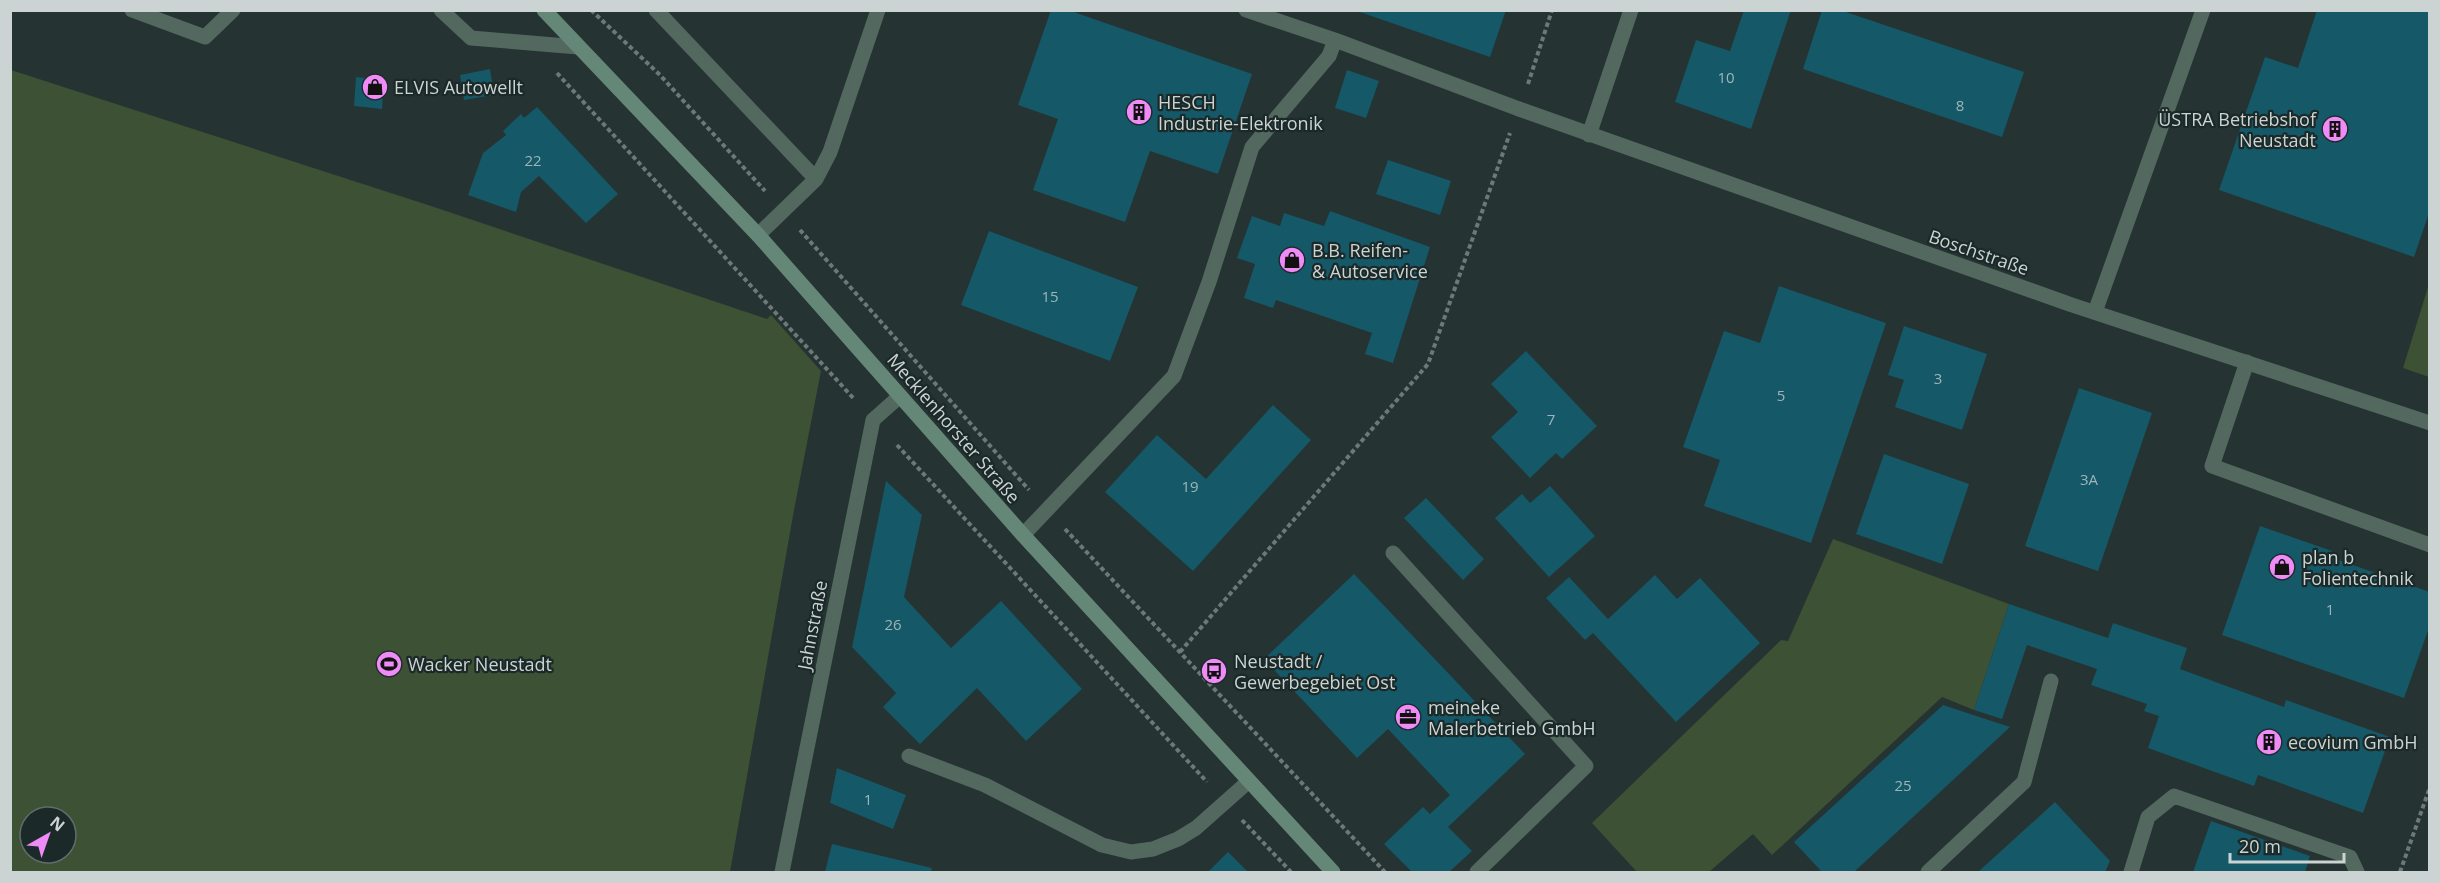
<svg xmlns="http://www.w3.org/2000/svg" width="2440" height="883" font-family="'Open Sans',sans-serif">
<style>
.green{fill:#3d5135;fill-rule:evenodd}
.building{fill:#155868}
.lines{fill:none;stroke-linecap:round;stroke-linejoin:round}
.path{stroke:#6d7877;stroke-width:4;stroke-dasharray:4.5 3;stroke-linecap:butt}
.lane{stroke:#53685e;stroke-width:15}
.street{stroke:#53685e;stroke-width:15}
.secondary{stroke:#658777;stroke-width:15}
.labels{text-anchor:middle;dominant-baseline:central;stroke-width:4.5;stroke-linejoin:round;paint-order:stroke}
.number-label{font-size:15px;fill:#9eb5b8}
.poi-label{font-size:18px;fill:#cbd4d3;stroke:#1b2928;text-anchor:start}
.street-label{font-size:18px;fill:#cbd4d3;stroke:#1b2928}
</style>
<rect width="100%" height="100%" fill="#253332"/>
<path class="green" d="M11,70L431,206L767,319L771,315L821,371L794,510L730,872H11ZM30,817H66V853H30Z
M2429,284L2430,377H2429L2403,368Z
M1833,539L2009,604L1974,710L1942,697L1772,855L1753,834L1709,872H1637L1592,823L1781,640L1788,641Z"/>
<path class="building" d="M1051,10H1068L1252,74L1218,174L1150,151L1125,222L1033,190L1058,119L1018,105Z
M1354,10H1506L1490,57Z
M1744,10H1791L1751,129L1675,102L1696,40L1730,51Z
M1822,10H1840L2024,72L2002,137L1803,69Z
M2317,10H2430V210L2414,257L2219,190L2265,57L2298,68Z
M490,69L494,95L464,100L460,75Z
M1347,70L1379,81L1366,118L1335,108Z
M356,77L384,80L382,109L354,106Z
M537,107L618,194L586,223L539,176L521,192L516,212L468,195L483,153L506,135L503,131L521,114L524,118Z
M1388,160L1451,181L1440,215L1376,194Z
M1330,211L1430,247L1393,363L1365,354L1372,333L1276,300L1273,308L1244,298L1255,264L1237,258L1252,216L1280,226L1284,213L1324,226Z
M989,231L1138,287L1110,361L961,305Z
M1779,286L1886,323L1811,543L1704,506L1720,460L1683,447L1724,331L1760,343Z
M1904,326L1987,354L1962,430L1895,407L1904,380L1888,375Z
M1526,351L1597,426L1562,459L1556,453L1530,478L1491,437L1518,412L1491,384Z
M2079,388L2152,413L2098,571L2025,546Z
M1273,405L1311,440L1193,571L1105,492L1157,435L1206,479Z
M1884,454L1969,484L1942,564L1856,534Z
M886,481L922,515L904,597L951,648L1001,601L1082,689L1026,741L977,688L920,744L883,707L896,693L852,647Z
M1550,486L1595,536L1549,577L1495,518L1522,494L1530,503Z
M1426,498L1484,559L1463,580L1404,518Z
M2260,526L2332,551L2330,557L2430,592V625L2404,698L2222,635Z
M1354,574L1525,754L1448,827L1472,851L1449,872H1412L1384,844L1423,807L1430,814L1450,795L1388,729L1357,758L1264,659Z
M1655,575L1677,599L1700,578L1760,643L1676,722L1593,633L1585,640L1546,598L1569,577L1608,619Z
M2009,604L2108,638L2113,623L2187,648L2180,669L2284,707L2286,700L2390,737L2363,813L2258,775L2254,786L2148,748L2159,716L2144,711L2147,704L2091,685L2097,669L2027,645L2002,719L1974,710Z
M1943,705L2010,727L1854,872H1822L1794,842Z
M837,768L906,795L893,829L830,803Z
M2055,802L2110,861L2105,872H1978Z
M2211,821L2310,856L2305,872H2193Z
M832,844L932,868L931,872H825Z
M1228,852L1248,872H1208Z"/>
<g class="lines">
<path class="path" d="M591,10L660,75L765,191
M557,73L855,400
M1528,84L1552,10
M800,230L1029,490
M897,445L1207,782
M1065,529L1385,872
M1180,652L1428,364L1510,133
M1242,820L1291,872
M2400,872L2430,787"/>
<path class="lane" d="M132,10L205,37L233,10
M441,10L471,38L578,47
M656,10L816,179L758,235
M1246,10L1335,40L1519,109
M1589,135L1631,10
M816,179L830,152L878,10
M2095,312L2203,10
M2247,362L2212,466L2430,545
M1023,535L1174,376L1209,282L1252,147L1329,56L1335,40
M1393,553L1586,766L1477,872
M909,756L985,785L1102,845L1131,852L1153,849L1178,839L1196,828L1249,781
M1928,872L2024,782L2051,681
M2131,872L2148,817L2174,796L2350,857L2357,872"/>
<path class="street" d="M1519,109L2072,305L2430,423
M782,872L873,420L900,396"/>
<path class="secondary" d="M544,10L758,235L1023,535L1333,872"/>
</g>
<defs>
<g id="shop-disc" transform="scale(1.35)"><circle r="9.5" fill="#ef8bf7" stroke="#1b2928"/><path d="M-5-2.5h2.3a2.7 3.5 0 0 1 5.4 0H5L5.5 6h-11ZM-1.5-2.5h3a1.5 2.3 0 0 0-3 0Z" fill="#111"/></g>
<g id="building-disc" transform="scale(1.35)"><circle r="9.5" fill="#ef8bf7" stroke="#1b2928"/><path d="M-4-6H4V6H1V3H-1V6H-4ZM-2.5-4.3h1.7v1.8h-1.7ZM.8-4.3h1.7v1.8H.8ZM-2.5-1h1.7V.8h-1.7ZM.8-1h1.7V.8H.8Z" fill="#111"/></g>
<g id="stadium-disc" transform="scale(1.35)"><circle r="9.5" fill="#ef8bf7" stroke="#1b2928"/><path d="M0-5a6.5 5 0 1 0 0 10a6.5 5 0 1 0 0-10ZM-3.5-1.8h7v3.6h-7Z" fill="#111"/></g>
<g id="bus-disc" transform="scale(1.35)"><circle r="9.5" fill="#ef8bf7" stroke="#1b2928"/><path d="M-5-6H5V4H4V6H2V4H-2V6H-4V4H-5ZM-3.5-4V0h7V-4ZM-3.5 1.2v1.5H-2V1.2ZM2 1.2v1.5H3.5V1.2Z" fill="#111"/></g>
<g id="office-disc" transform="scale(1.35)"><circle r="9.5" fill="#ef8bf7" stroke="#1b2928"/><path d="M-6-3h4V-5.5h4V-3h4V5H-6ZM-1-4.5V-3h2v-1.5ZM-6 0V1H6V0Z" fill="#111"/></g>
</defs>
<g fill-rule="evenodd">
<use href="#shop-disc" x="375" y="87"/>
<use href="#building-disc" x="1139" y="112"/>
<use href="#building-disc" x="2335" y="129"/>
<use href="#shop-disc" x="1292" y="260"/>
<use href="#shop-disc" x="2282" y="567"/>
<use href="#stadium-disc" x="389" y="664"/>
<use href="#bus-disc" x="1214" y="671"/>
<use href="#office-disc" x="1408" y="717"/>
<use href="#building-disc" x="2269" y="742"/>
</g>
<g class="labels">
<g class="number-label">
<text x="1726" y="77">10</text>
<text x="1960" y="105">8</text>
<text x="533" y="160">22</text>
<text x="1050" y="296">15</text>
<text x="1938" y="378">3</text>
<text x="1781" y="395">5</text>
<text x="1551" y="419">7</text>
<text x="2089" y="479">3A</text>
<text x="1190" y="486">19</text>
<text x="2330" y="609">1</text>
<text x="893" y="624">26</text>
<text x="1903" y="785">25</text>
<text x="868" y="799">1</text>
</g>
<g class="poi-label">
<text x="394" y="87">ELVIS Autowellt</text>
<text x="1158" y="102">HESCH<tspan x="1158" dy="21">Industrie-Elektronik</tspan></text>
<text x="2316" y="119" text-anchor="end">ÜSTRA Betriebshof<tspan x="2316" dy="21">Neustadt</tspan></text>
<text x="1312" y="250">B.B. Reifen-<tspan x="1312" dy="21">&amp; Autoservice</tspan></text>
<text x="2302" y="557">plan b<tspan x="2302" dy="21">Folientechnik</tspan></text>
<text x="1234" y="661">Neustadt /<tspan x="1234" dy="21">Gewerbegebiet Ost</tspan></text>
<text x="408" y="664">Wacker Neustadt</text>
<text x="1428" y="707">meineke<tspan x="1428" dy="21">Malerbetrieb GmbH</tspan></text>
<text x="2288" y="742">ecovium GmbH</text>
</g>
<g class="street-label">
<text transform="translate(1979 252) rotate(19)">Boschstraße</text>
<text transform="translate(954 428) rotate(49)">Mecklenhorster Straße</text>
<text transform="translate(812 625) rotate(-79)">Jahnstraße</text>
</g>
</g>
<rect width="2440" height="883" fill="none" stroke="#cbd4d3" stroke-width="24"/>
<g transform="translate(48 835) rotate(40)"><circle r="28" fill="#1b2928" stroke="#616d6c" stroke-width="1.5"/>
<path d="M0-4.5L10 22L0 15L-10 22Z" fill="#ef8bf7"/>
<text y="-9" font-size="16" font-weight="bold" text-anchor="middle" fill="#cbd4d3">N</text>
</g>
<path d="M2230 853v9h114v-9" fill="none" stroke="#cbd4d3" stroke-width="3"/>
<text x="2239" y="853" font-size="18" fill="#cbd4d3" stroke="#1b2928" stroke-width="4.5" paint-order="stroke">20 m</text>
</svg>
